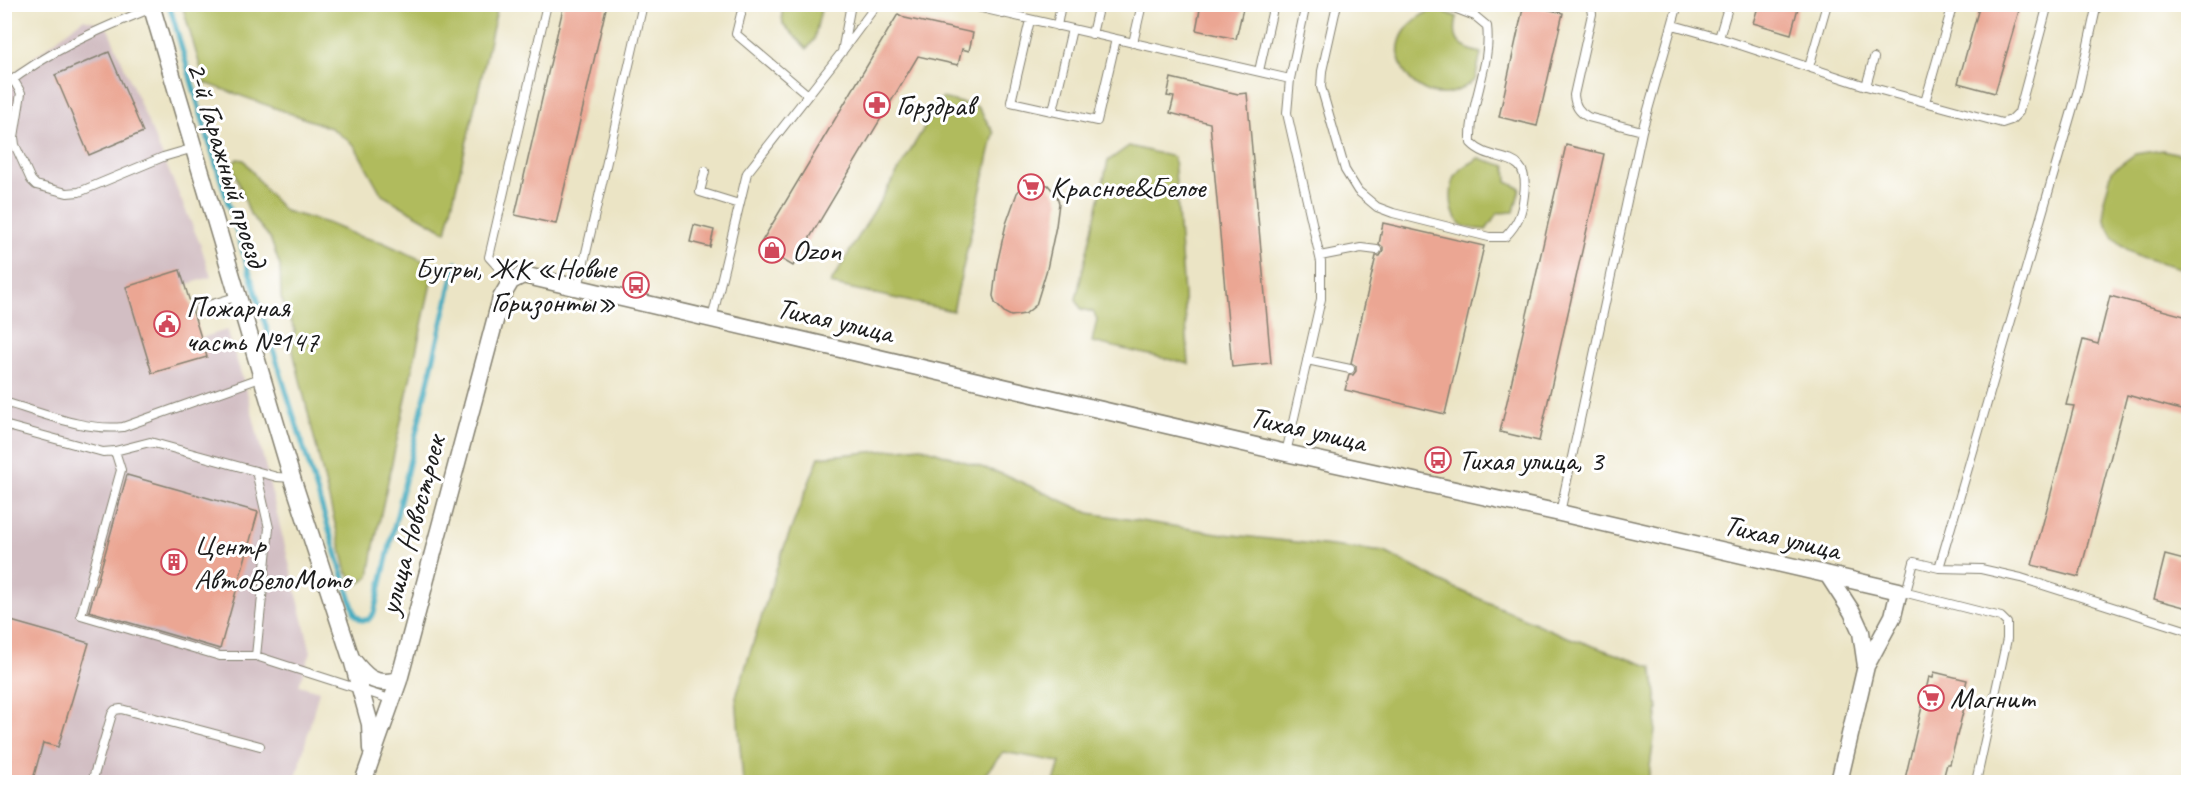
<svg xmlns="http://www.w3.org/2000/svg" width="2193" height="787" font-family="Caveat,sans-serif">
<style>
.industrial{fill:#d2bec3}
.green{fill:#b0bb5d;stroke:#666c3c;stroke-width:1.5}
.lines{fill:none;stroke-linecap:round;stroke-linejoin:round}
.stream{stroke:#3da9bd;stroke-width:5}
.building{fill:#eba693}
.service-casing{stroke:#848070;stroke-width:10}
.minor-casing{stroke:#848070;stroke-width:19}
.service{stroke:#fff;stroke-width:8}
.minor{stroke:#fff;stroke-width:16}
.labels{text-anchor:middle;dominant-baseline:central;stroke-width:6;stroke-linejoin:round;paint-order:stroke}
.poi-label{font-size:30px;fill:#1c1c1c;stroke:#fff;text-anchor:start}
.street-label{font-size:30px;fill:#1c1c1c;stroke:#fff}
</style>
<rect width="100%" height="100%" fill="#fff"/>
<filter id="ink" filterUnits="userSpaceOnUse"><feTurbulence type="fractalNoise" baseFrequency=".0167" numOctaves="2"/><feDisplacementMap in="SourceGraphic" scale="12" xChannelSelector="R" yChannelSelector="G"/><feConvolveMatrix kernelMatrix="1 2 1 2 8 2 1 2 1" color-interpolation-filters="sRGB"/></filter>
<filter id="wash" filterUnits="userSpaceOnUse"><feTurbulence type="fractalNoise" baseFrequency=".008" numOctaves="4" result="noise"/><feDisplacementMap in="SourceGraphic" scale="24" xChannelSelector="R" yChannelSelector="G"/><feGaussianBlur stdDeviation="1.35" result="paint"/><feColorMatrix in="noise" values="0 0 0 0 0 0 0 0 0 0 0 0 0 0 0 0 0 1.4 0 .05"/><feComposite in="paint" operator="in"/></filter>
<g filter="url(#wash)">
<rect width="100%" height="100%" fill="#ebe4c5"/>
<path class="industrial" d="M83,19L104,24L109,31L201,246L211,277L185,285L201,338L227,330L247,392L311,652L299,685L319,691L295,782H5V80Z"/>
<path class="green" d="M182,5H498L446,232L382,195L354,145L331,128L205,83Z
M781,5H822L814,40L807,49L783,24Z
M1438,7L1445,12L1457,17C1452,40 1458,48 1481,53L1475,80C1466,86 1457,93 1446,94C1415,97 1385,60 1405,31C1413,19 1425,13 1438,7Z
M942,98L978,107L994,133L953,311L830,284Z
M1129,146L1174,157L1189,364L1092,342L1097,319L1093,312L1081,309L1076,299L1108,161Z
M2163,150L2188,156V270L2141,257L2129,251L2114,238L2105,221L2104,200L2112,171L2135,154Z
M1478,158L1506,166L1507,182L1520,188L1514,212L1498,213L1486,230C1480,229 1468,229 1462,225C1448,215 1448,183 1459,171C1464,165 1472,164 1478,158Z
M237,159L244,160L267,192L285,211L327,223L358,236L382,242L422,260L429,271L431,283L374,546L369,577L358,584L347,573L292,347L295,330L281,298L280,266L270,238L250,214L232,165Z
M921,447L1008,476L1089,513L1224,534L1385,552L1446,584L1562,635L1652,667L1658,708L1648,782H1054L1060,762L1003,752L979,782H743L736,697L781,555L819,457Z"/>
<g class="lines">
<path class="stream" d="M169,4L210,145L355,614L361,620H368L374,613L456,263"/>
</g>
<g id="blocks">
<path class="building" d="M564,4H607L556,224L515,215Z
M1201,4H1244L1236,39L1196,30Z
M1524,4L1563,13L1537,126L1499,117Z
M1759,4H1799L1791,34L1753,23Z
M1980,4H2021L1995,93L1958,83Z
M898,14L905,18L973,33L969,51L962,49L958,65L918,56L793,266L759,246Z
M109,52L143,132L89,155L55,75Z
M1171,78L1238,94L1247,93L1271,363L1232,367L1210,123L1170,113L1174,97L1167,96Z
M1566,145L1604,154L1539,441L1500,432Z
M1034,182L1048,185L1057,196L1059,203L1056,226L1047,269L1036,305L1025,314L1011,316L1005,313L995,303L993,296L997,264L1006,224L1017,193L1021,188Z
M1383,223L1484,246L1445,414L1345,390L1349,375H1353L1356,371V366L1351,363L1376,256H1380L1383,251V247L1379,244Z
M694,225L714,230L710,247L690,242Z
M180,270L207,357L152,373L126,287Z
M2110,296L2188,317V412L2127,395L2079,577L2032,565L2074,406L2066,405L2083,340L2098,344Z
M127,475L258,512L220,649L89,611Z
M2165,555L2188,561V608L2154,599Z
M4,619L89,643L58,747L43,743L32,783H4Z
M1934,672L1967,680L1962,700H1966L1950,764H1947L1942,783H1904L1929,677L1933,678Z"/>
</g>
</g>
<g filter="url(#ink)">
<use href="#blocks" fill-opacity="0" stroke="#848070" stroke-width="1.5"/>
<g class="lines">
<g class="service-casing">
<path id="service" d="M964,4L1290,79
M1337,4L1322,71L1321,87L1345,170L1358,191L1377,207L1393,213L1489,237H1505C1518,224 1522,213 1524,195C1531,147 1493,166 1471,143C1469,103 1492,65 1487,26L1475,16L1444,4
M1590,4L1592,14L1574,95C1575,106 1579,112 1588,117L1642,131
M1729,4L1719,38L1866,86L2002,123L2011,120L2019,112L2048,4
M741,14L736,34L808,95
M1003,14L1005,4
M1030,20L1011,102L1097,121L1116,39
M1673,25L1719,38
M1057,26L1061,4
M1092,34L1099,4
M1133,43L1142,4
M843,50L877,4
M1809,67L1827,4
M1259,71L1274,4
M13,79L21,93L14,137L15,145L31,180L36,185L67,193L79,192L163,157L194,148
M4,86C49,51 99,29 152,8
M1866,86L1874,58
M1925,102L1953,4
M1053,111L1072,29
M705,171L700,192L739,204
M1320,256L1361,248L1377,250
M511,281L489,257L547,4
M578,288L643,4
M199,308L239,296
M712,319L747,173L842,52L851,4
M1307,360L1350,369
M4,402C43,413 83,431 123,427L263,377
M4,425L103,452L115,451L150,442L277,477L292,478
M115,451L121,470L81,615L220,656H256
M1286,453L1321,299V262L1287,113L1290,79L1306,4
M256,471L269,528L256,656L393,700
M1560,513L1642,131L1678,4
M1939,568L2078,90L2097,4
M1903,592L2001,617L2007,623V639L1976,782
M1906,592L1914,562L1939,568L1981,569L2021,578L2188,631
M92,782L112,714L115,710L121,709L260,746"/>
</g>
<g class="minor-casing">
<path id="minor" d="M152,8L292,478L351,658C365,676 374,687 399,680
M1828,575L1852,612L1861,632L1866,666
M353,663L370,724L371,749
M363,782L399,680L501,298L511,281L523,275L1286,453L1560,513L1899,591L1893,616L1866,666L1839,782"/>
</g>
<use href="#service" class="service"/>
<use href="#minor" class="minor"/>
</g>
</g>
<defs>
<g id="pharmacy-ring" transform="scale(1.35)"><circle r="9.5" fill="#fff" stroke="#d1495b" stroke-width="1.5"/><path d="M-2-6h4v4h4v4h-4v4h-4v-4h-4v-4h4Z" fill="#d1495b"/></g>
<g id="supermarket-ring" transform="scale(1.35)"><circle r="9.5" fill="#fff" stroke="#d1495b" stroke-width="1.5"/><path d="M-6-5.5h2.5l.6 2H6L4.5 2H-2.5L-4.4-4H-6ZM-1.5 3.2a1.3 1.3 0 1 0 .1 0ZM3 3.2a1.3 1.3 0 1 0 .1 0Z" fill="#d1495b"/></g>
<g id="shop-ring" transform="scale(1.35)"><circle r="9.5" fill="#fff" stroke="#d1495b" stroke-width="1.5"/><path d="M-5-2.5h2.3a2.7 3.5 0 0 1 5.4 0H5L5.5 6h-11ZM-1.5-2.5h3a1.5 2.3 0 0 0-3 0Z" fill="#d1495b"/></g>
<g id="bus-ring" transform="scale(1.35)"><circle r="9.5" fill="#fff" stroke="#d1495b" stroke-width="1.5"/><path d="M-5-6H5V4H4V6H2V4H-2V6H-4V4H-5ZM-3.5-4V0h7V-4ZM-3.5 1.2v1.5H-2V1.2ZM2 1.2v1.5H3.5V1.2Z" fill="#d1495b"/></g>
<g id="civic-ring" transform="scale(1.35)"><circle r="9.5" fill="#fff" stroke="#d1495b" stroke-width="1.5"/><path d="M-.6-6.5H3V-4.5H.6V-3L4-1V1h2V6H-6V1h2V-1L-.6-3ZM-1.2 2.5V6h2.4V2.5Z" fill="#d1495b"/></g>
<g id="building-ring" transform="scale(1.35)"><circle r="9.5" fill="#fff" stroke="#d1495b" stroke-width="1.5"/><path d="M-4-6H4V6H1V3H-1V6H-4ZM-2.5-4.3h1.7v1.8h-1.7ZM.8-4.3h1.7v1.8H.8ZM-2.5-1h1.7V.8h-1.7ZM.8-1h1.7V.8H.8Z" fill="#d1495b"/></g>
</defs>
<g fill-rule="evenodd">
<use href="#pharmacy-ring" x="877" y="105"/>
<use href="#supermarket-ring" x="1031" y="187"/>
<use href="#shop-ring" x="772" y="250"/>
<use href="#bus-ring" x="636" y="285"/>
<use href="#civic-ring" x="167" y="324"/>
<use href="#bus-ring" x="1438" y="460"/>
<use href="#building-ring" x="174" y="562"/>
<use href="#supermarket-ring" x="1931" y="698"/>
</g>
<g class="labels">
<g class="poi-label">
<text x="896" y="105">Горздрав</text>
<text x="1050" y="187">Красное&amp;Белое</text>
<text x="792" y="250">Ozon</text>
<text x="616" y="268" text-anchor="end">Бугры, ЖК «Новые<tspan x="616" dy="34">Горизонты»</tspan></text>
<text x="186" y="307">Пожарная<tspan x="186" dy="34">часть №147</tspan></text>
<text x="1458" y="460">Тихая улица, 3</text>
<text x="194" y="545">Центр<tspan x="194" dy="34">АвтоВелоМото</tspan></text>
<text x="1950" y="698">Магнит</text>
</g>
<g class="street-label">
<text transform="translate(227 164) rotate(73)">2-й Гаражный проезд</text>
<text transform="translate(835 320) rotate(13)">Тихая улица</text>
<text transform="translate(1308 429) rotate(13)">Тихая улица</text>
<text transform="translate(412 525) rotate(-75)">улица Новостроек</text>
<text transform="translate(1782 537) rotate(13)">Тихая улица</text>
</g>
</g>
<rect width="2193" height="787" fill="none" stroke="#fff" stroke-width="24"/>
</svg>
